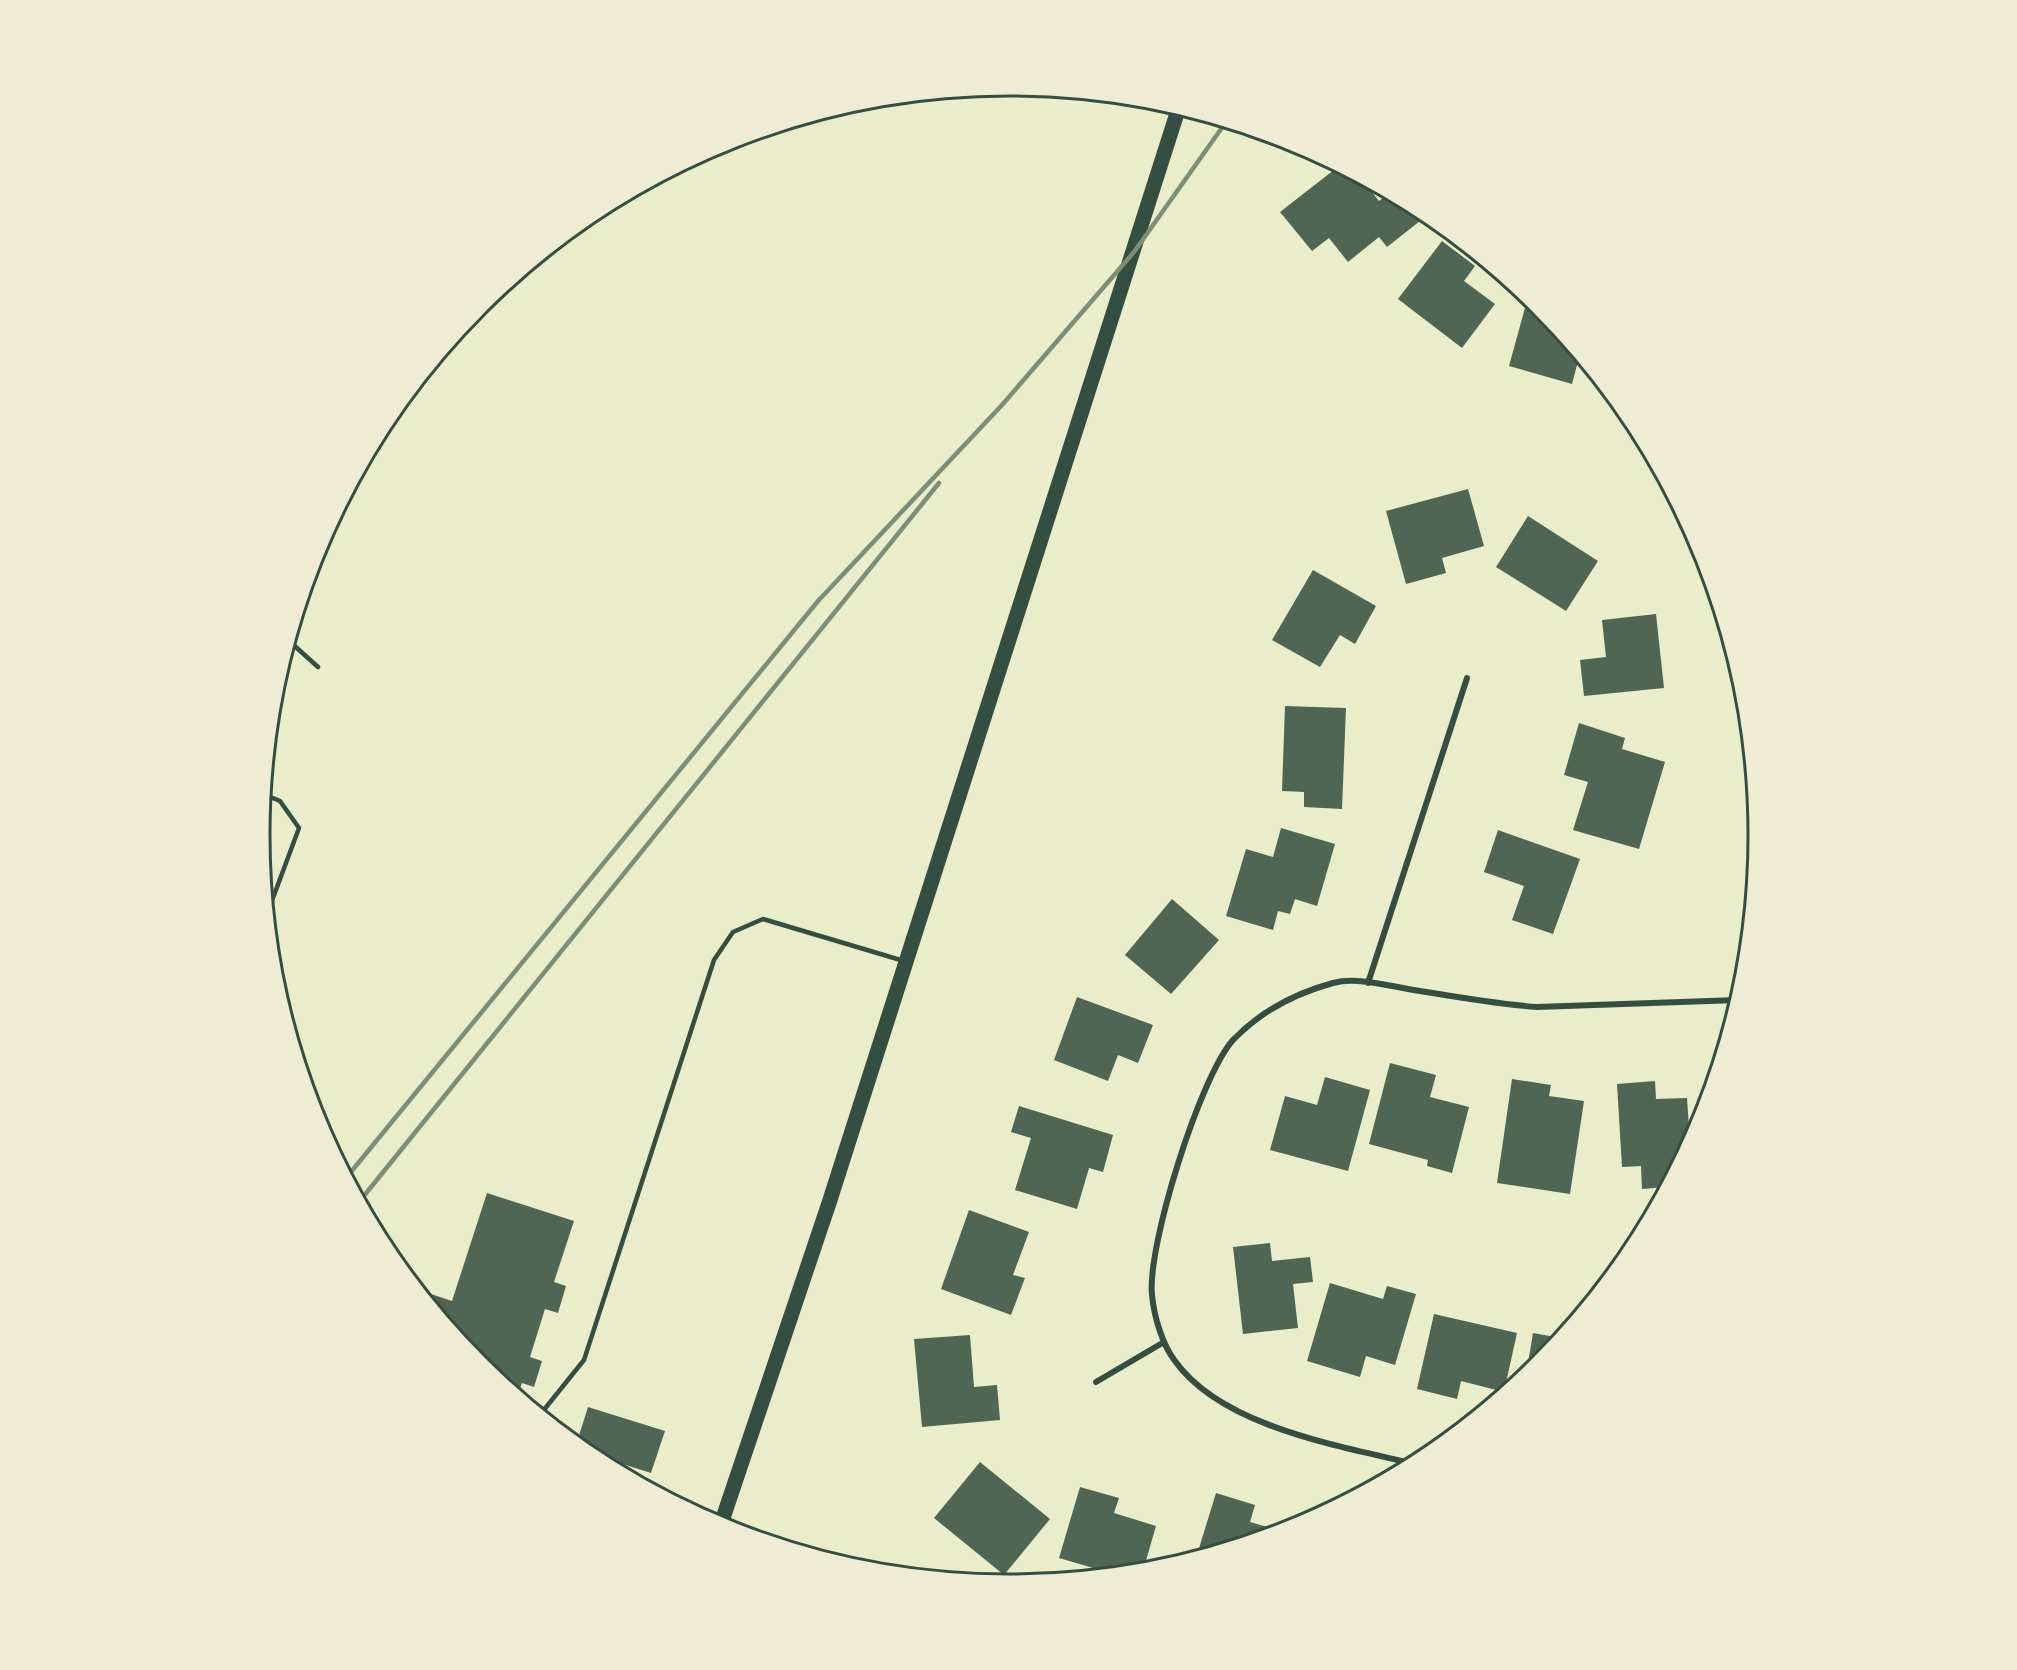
<svg xmlns="http://www.w3.org/2000/svg" width="2017" height="1670" font-family="'Public Sans',sans-serif">
<style>
.building{fill:#4f6655}
.lines{fill:none;stroke-linecap:round;stroke-linejoin:round}
.service{stroke:#344e41;stroke-width:4.5}
.minor{stroke:#344e41;stroke-width:6}
.primary{stroke:#344e41;stroke-width:15}
.rail{stroke:#7c8e77;stroke-width:4.5}
.rim{fill:none;stroke:#344e41;stroke-width:3}
</style>
<rect width="100%" height="100%" fill="#e9edc9"/>
<path class="building" d="M1339,166L1360,177L1379,201L1390,193L1404,201L1420,221L1387,247L1379,237L1348,262L1329,238L1312,251L1280,212Z
M1442,241L1475,266L1464,281L1495,304L1462,348L1398,299Z
M1528,297L1539,305L1591,369L1577,365L1572,384L1509,366Z
M1468,489L1484,546L1442,558L1446,573L1406,584L1386,511Z
M1528,516L1598,561L1566,611L1496,567Z
M1313,570L1376,606L1355,644L1340,635L1320,667L1272,640Z
M1656,614L1664,688L1584,696L1580,660L1606,657L1602,620Z
M1285,706L1346,708L1342,809L1304,807V792L1282,791Z
M1579,723L1625,738L1622,749L1665,762L1639,849L1573,830L1588,782L1564,775Z
M1281,828L1335,844L1317,906L1295,899L1290,914L1278,911L1273,930L1226,916L1246,849L1273,857Z
M1498,830L1580,859L1553,934L1512,920L1524,886L1484,872Z
M1172,899L1219,940L1171,994L1125,955Z
M1077,997L1153,1025L1138,1063L1118,1055L1108,1081L1054,1060Z
M1390,1063L1436,1075L1430,1097L1469,1107L1452,1173L1427,1166L1428,1160L1369,1144Z
M1325,1077L1370,1090L1348,1171L1270,1150L1285,1096L1317,1105Z
M1512,1079L1551,1085L1549,1096L1584,1101L1570,1194L1497,1183Z
M1655,1081L1656,1099L1687,1098L1690,1142L1666,1187L1642,1189L1641,1166L1622,1167L1617,1084Z
M1019,1106L1113,1135L1103,1172L1089,1168L1077,1209L1015,1190L1031,1138L1011,1132Z
M487,1193L574,1221L554,1282L566,1286L558,1313L545,1309L530,1357L542,1361L534,1387L522,1383L517,1397L478,1365L416,1289L452,1301Z
M969,1210L1029,1232L1013,1275L1025,1278L1011,1315L941,1289Z
M1270,1243L1272,1261L1310,1257L1313,1282L1293,1284L1298,1328L1243,1334L1233,1247Z
M1330,1283L1383,1299L1387,1286L1416,1294L1395,1365L1366,1356L1360,1377L1307,1361Z
M1434,1314L1517,1333L1504,1392L1461,1381L1457,1399L1417,1389Z
M1533,1333L1561,1338L1538,1365L1526,1375Z
M970,1335L974,1387L997,1385L1000,1420L922,1427L914,1339Z
M588,1407L665,1431L651,1473L584,1452L576,1445Z
M980,1462L1050,1519L1004,1575L934,1518Z
M1080,1487L1119,1498L1114,1513L1156,1526L1143,1571L1114,1574L1059,1558Z
M1216,1493L1255,1505L1250,1522L1278,1530L1277,1533L1196,1558Z"/>
<g class="lines">
<path class="service" d="M288,640L318,667
M263,794L280,801L299,828L267,914
M542,1417L543,1411L584,1360L714,960L733,932L763,919L904,961"/>
<path class="minor" d="M1368,983L1467,678
M1096,1382L1164,1342
M1415,1464C1340,1446 1222,1427 1175,1361C1162,1344 1154,1316 1152,1295C1147,1246 1200,1077 1233,1040C1260,1012 1296,993 1333,983C1356,977 1385,985 1408,989C1451,996 1494,1004 1537,1007L1738,1000"/>
<path class="primary" d="M720,1527L830,1200L1179,107"/>
<path class="rail" d="M346,1178L818,601L1002,405L1134,252L1226,122
M359,1202L939,483"/>
</g>
<path d="M0 0H2017V1670H0ZM270 835a739 739 0 1 1 1478 0a739 739 0 1 1-1478 0Z" fill="#eeecd3" fill-rule="evenodd"/>
<path class="rim" d="M270 835a739 739 0 1 1 1478 0a739 739 0 1 1-1478 0Z"/>
</svg>
